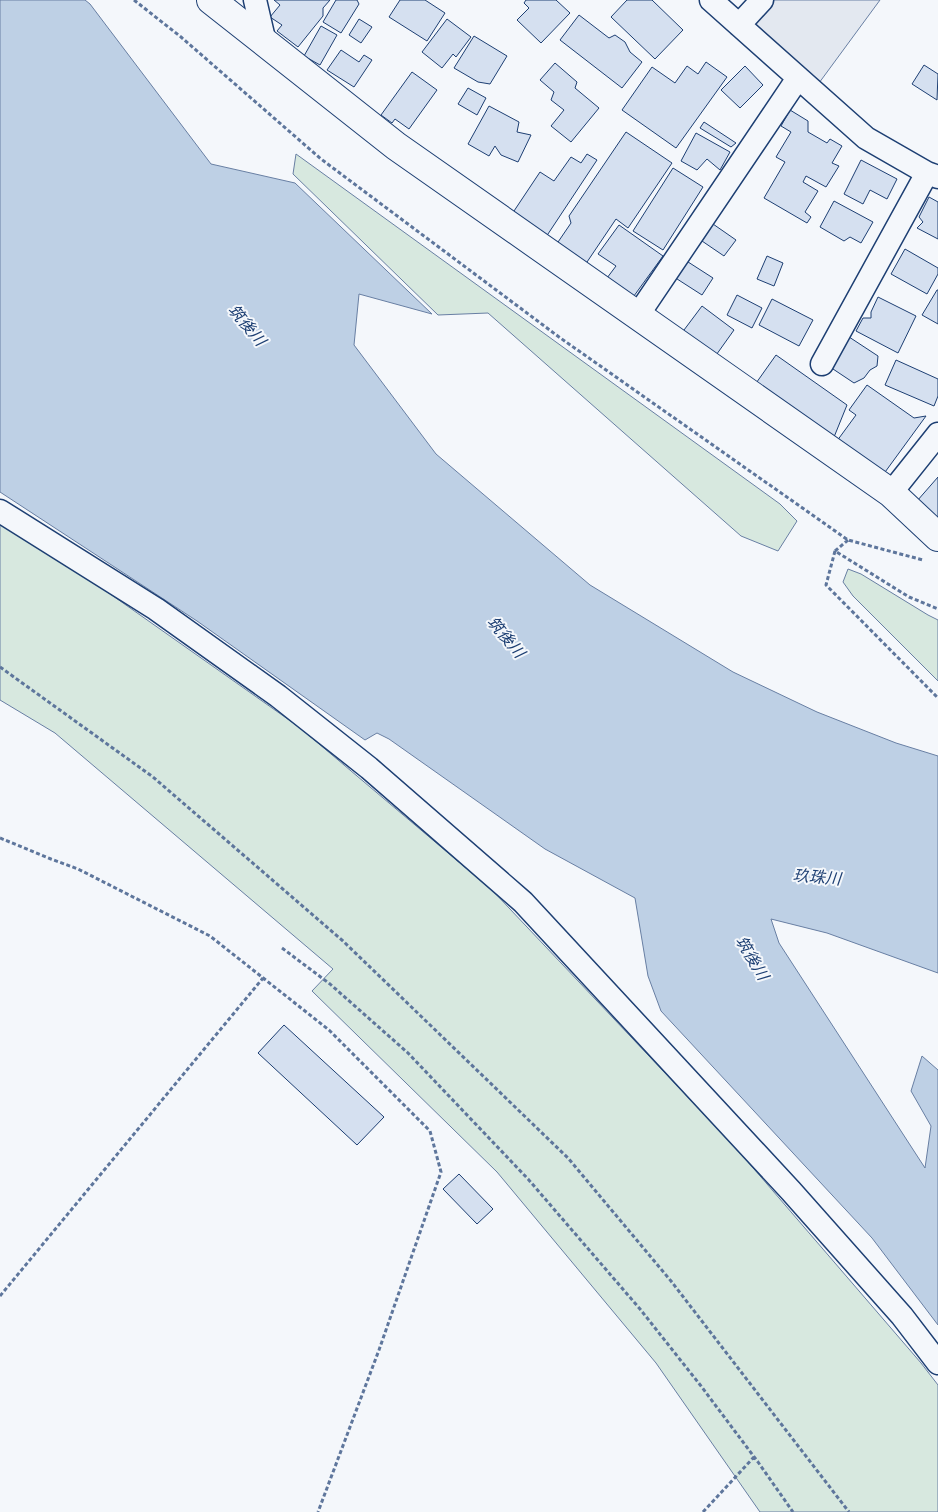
<svg xmlns="http://www.w3.org/2000/svg" width="938" height="1512" font-family="Montserrat,'Noto Sans JP',sans-serif">
<style>
.green{fill:#d7e8df;stroke:#687fa3}
.parking{fill:#e3e8f0;stroke:#687fa3}
.water{fill:#bed0e5;stroke:#687fa3}
.building{fill:#d5e0f0;stroke:#1d3f73}
.lines{fill:none;stroke-linecap:round;stroke-linejoin:round}
.minor-casing{stroke:#1d3f73;stroke-width:25}
.tertiary-casing{stroke:#1d3f73;stroke-width:30}
.path{stroke:#5e769c;stroke-width:3;stroke-dasharray:4 2.5;stroke-linecap:butt}
.minor{stroke:#f4f7fb;stroke-width:22}
.tertiary{stroke:#f4f7fb;stroke-width:28}
.labels{text-anchor:middle;dominant-baseline:central;stroke-width:4;stroke-linejoin:round;paint-order:stroke}
.water-label{font-size:16px;font-style:italic;fill:#1d3f73;stroke:#f4f7fb}
</style>
<rect width="100%" height="100%" fill="#f4f7fb"/>
<path class="green" d="M296,154L780,504L797,521L778,551L741,536L488,313L438,315L293,174Z
M0,523L89,579L299,727L492,890L736,1148L921,1363L938,1385V1512H760L656,1363L497,1172L312,991L333,969L55,733L0,700Z
M848,569L861,574L928,615L938,620V681L853,596L843,582Z"/>
<path class="parking" d="M771,0H880L819,83L751,21Z"/>
<path class="water" d="M0,0H85L90,4L211,164L295,183L432,314L359,294L354,345L436,454L590,585L733,672L817,712L896,743L938,756V973L827,933L771,919L779,943L925,1168L931,1126L911,1091L922,1056L938,1070V1325L872,1238L661,1011L648,976L635,898L545,849L389,739L377,733L365,740L197,621L0,492Z"/>
<path class="building" d="M274,0H330L323,8V16L298,47L277,31L282,25L270,17L280,5Z
M336,0H357L359,4L341,33L323,22Z
M400,0H425L445,13L427,41L389,17Z
M526,0H556L570,13L541,43L517,20L529,8L524,3Z
M627,0H652L683,30L655,59L611,17Z
M579,15L609,38L615,35L625,42L630,52L642,62L622,88L560,40Z
M359,19L372,27L361,43L349,35Z
M447,19L471,37L456,57L453,54L442,68L422,52Z
M321,26L337,35L320,65L304,56Z
M474,36L507,56L490,84L478,82L454,68Z
M341,50L359,62L364,55L372,60L354,87L327,70Z
M706,62L727,77L676,148L622,110L652,67L675,83L687,66L698,74Z
M555,63L577,82L575,88L599,108L571,142L551,126L564,110L551,100L554,92L540,80Z
M924,65L938,74L937,100L912,84Z
M745,66L763,85L740,108L721,90Z
M412,72L437,90L409,129L395,119L392,123L381,115Z
M468,88L486,98L477,115L458,104Z
M489,106L519,122L517,132L531,135L518,162L501,155L495,146L489,156L468,144Z
M790,110L808,121V132L827,143L830,139L842,146L832,163L839,166L826,187L806,176L803,182L818,191L805,212L811,217L807,223L764,198L785,162L776,157L791,132L781,126Z
M704,122L736,143L731,147L700,128Z
M626,132L672,163L628,228L616,219L585,265L556,245L571,223L569,216Z
M696,133L730,152L720,170L707,159L697,170L681,161Z
M587,154L597,160L544,240L510,217L540,172L554,181L571,157L581,163Z
M861,160L897,179L887,199L870,190L863,204L844,194Z
M673,168L703,187L663,250L633,231Z
M929,197L938,202V239L917,228L923,222L919,217Z
M834,201L873,222L861,243L850,237L844,241L820,227Z
M713,224L736,240L724,256L702,241Z
M619,225L663,256L631,300L604,282L616,266L598,254Z
M905,249L938,268V274L927,294L891,274Z
M767,256L783,263L774,286L757,279Z
M685,260L713,278L702,295L674,277Z
M937,290H938V324L922,315Z
M737,295L762,308L752,328L727,315Z
M878,297L916,316L898,353L856,331L863,318H871V312Z
M772,299L813,320L799,346L759,325Z
M702,306L734,330L714,358L681,334Z
M843,333L878,356L877,366L870,370L864,378L854,383L824,363Z
M776,355L847,405L832,442L754,386Z
M896,360L938,379V396L934,406L885,385Z
M867,385L914,418L926,416L880,479L834,445L856,415L849,410Z
M938,477V520L917,501Z
M284,1025L384,1117L357,1145L258,1053Z
M459,1174L493,1209L477,1224L443,1189Z"/>
<g class="lines">
<g class="minor-casing">
<path id="minor" d="M255,0L265,43
M711,0L866,138L927,173L938,177
M739,25L762,0
M638,315L798,78
M822,364L927,173
M891,493L938,434
M0,511L156,609L278,696L369,768L523,902L791,1191L902,1316L938,1363"/>
</g>
<g class="tertiary-casing">
<path id="tertiary" d="M211,0L396,146L891,493L938,537"/>
</g>
<path class="path" d="M134,0L181,37L321,159L559,337L848,540L923,560
M848,540L835,551L909,597L938,609
M835,551L826,585L938,698
M0,667L153,777L343,941L568,1158L671,1281L849,1512
M0,838L51,859L78,869L210,936L329,1030L430,1131L441,1172L379,1350L318,1512
M282,948L330,984L408,1053L528,1179L640,1309L701,1386L758,1462L793,1512
M0,1296L263,978
M703,1512L754,1457"/>
<use href="#minor" class="minor"/>
<use href="#tertiary" class="tertiary"/>
</g>
<g class="labels">
<g class="water-label">
<text transform="translate(247 325) rotate(50)">筑後川</text>
<text transform="translate(506 637) rotate(50)">筑後川</text>
<text transform="translate(817 877) rotate(5)">玖珠川</text>
<text transform="translate(752 958) rotate(59)">筑後川</text>
</g>
</g>
</svg>
